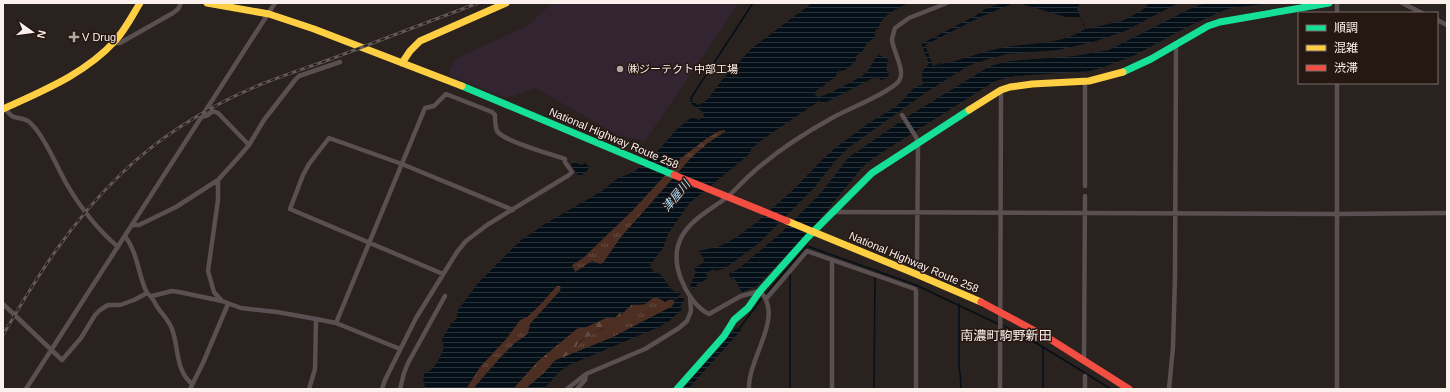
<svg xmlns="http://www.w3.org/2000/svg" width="1450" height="392" font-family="Arial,'Noto Sans JP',sans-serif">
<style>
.industrial{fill:#322531}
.grass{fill:url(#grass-tufts)}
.forest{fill:url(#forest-firs)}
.water{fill:url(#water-rules);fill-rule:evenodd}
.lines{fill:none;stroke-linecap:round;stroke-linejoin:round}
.stream{stroke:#040f17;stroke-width:1.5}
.street{stroke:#5a5051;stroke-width:4.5}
.fast{stroke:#16e098;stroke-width:7}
.slow{stroke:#ffcf43;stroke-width:7}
.jam{stroke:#f24e42;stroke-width:7}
.rail-casing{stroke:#615958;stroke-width:3}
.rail{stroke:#251711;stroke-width:1.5;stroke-dasharray:4.5;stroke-linecap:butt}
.poi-dot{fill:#b2a8a4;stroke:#251711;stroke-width:1.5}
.labels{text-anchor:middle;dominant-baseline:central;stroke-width:3;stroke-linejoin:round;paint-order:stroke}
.poi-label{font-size:11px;fill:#fbf0ec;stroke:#251711;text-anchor:start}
.street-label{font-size:11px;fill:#fbf0ec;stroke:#251711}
.water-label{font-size:12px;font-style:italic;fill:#abddfa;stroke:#251711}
.quarter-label{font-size:13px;fill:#fbf0ec;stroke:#251711}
</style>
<defs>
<pattern id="grass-tufts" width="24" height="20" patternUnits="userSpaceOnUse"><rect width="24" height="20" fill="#4d2e22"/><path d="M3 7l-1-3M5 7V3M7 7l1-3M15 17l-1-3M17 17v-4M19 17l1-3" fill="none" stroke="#684d42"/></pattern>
<pattern id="forest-firs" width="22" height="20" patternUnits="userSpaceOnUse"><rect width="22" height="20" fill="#4d2e22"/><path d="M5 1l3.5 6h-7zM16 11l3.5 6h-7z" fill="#684d42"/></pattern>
<pattern id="water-rules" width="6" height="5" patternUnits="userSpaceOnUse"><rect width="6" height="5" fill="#040f17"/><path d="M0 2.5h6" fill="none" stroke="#2a3239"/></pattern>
</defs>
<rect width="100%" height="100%" fill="#2a221f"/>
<path class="industrial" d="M552,3H739L645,141L617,135L536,88L506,98L448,75L455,59L527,26Z"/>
<path class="grass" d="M725,130V132L708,143L690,159L621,237L603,263L600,264L597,263L575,272L572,265L583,258L632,211L681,158L707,138L719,131Z
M559,285L561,288L560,291L530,324L528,334L515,343L500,358L473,389H466L480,367L507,338L520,320L556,286Z
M658,297L666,301L673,299L674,304L671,307L611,338L565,357C568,354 571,351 575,349C579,345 582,339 588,336C599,330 608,328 617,319V316L620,312L622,314L631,305C635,304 639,306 642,305C648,304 650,298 658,297Z"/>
<path class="forest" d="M617,316L619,322L615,325L601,329L581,340L577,345L576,348L565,357L554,361L544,373L525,389H513L538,361L575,330L580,328H584L606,318H614Z"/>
<path class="water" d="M812,3H908C895,10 883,14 878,29L875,30V37L867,43L862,52L857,55L856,60L849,67L845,70L839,71L834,78L816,91L815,95L818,97C824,97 861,78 866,73C871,69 872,60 879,55L887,58L888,60L886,70L889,73L888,77L882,80L875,77L824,103L819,101L763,139L750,150L751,152L747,156L692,201L687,206L668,234L663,248L650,265L653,271L660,274L672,290L677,292L680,291L681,294L673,300L670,299L665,302C653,295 656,296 645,304L631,305L622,314L620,312L614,318H606L584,328H578L538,361L513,389H473L500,358L515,343L528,334L530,324L560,291L561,286H557L537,308L527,317L520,320L507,338L480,367L466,389H423L425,384L423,379L424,374L431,370L437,363L444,348L442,339L451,324L457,318L458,310L479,282L520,241L545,224L602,191L618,178L634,172L657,152L677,129L692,117L699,120L704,116L703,112L689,102L692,101L698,105L701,104L708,99L722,80L752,48ZM725,130V132L708,143L690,159L621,237L603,263L600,264L592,261L575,272L572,265L583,258L632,211L681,158L707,138L719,131Z
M1001,3H1014L980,17L925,45L933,66L941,63L942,64C962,60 981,52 1001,48C1030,42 1059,46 1085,29L1080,17H1066L1019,3H1080L1077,9L1086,29L1122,21L1141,11L1150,3H1178L1125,31L1093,42L1058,50L1007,54L985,60L968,66L928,91L848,148L835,161L814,188L759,243L731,264L723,269L715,271L714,269L706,273L708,278L696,285L697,287L693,289L690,285L696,272L694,268L705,262L699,251L720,246L737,237L758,221L794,189L823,159L834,149L869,123L897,106L915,87L923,85C921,75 921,71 929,64L922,45L923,43L975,16L985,9Z
M1205,3H1271L1232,8L1220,12L1191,25L1135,55L1104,67L1090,71L1015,76L995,81L881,153L863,166L813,228L757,286L742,292L734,278L731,279L729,274L738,269L780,234L822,192L848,158L907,117L987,68L994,65L1010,61L1075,56L1109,50L1192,8Z
M573,162L582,165L585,163L589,166C588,171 585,173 581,175H578L571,165Z
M681,297H683L684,300L680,307L682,309L669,321L659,327L567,366L559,372L544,389H525L544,373L556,360L611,338L671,307L674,304V300Z
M736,328L737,329L739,328L741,330L688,389H682Z"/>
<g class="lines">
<path class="stream" d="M692,102L691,98L753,3
M790,273V389
M959,304V369L960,372L961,389
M1004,326L1043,347L1111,389
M739,329L762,298L807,246L916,285L998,324
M1043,347V389
M874,389L875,277"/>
<path class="street" d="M1402,3L1422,13
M1337,13V3
M1437,20L1447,25
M114,43H120L173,13L178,9L181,3
M1337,83V389
M5,108C14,122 17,115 28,121C31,123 34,127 36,129C49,146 56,165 66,183C80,207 97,229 118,247
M902,115L916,137L918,143L917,259
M202,117L208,115L213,111L218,113L249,145
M218,180V200L208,271L214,292L222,301
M1085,186V81
M833,212L1337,214L1447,213
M133,225H139L176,207L218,180L237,159L249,145L264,120L295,80L299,76L340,62
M125,236C138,253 138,275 147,293C153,297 154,302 158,308C163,315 169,321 172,329C179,347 175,370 192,384
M443,274L290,209L303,175L309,164L329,138L402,164L513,210
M152,296L172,291L179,292L222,301L241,308L277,312L316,319
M766,299L807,251L915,289L916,291V389
M3,304L62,360L81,338L95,315L100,310L108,305H120L134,300L147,293
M336,323L425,108L434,106L446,94L492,112L495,115C495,120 495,126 497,131C503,141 551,154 565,159V162L572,172L569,175L487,225L466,241L457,252L416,318L385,380L382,389
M1084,359L1085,196
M1085,376V389
M26,389L275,3
M190,389L203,363L228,304
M309,389L315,369L316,319L336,323L400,349
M400,389L404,373L408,363L445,296
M567,389L586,374L645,349L679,328L687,321L691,311L690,297
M577,389L585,380L586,374
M749,389C748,357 785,317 760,291L741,296L709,314C696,308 686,292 681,279C676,266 674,252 681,238C690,220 710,210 726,198C735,191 742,182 750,175C775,152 803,134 832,118C846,110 891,92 899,81C906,71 893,51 892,40C892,37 894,32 895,28L909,18L947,3
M832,389V260
M1000,389L1001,90
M1169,389L1173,347L1175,276L1176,46"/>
<path class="fast" d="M1123,72L1151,59L1208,26L1220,22L1329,3
M462,86L674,175
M677,389L724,336L734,320L748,308L760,291L807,238L872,173L969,110"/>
<path class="slow" d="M207,3L269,14L314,29L462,86
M402,63L410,51L420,41L506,3
M3,109C42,91 85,74 115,41C125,30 132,16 140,3
M969,110L1001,90L1010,87L1032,84L1089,81L1123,72
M787,221L916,274L981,302"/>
<path class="jam" d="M674,175L787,221
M981,302L1050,339L1129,389"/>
<g class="rail-casing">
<path id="rail" d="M3,335C38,275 70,223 121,174C159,137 208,107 257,86C281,76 306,68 331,59C380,40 429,22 478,3"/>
</g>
<use href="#rail" class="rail"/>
</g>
<g class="poi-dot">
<path d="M72 31h4v4h4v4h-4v4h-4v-4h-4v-4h4z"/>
<circle cx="620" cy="69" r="4"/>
</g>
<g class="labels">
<g class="poi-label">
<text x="82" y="37">V Drug</text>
<text x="628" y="69">㈱ジーテクト中部工場</text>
</g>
<g class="street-label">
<text transform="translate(614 138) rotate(23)">National Highway Route 258</text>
<text transform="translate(914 262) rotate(23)">National Highway Route 258</text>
</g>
<g class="water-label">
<text transform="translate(676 196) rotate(-51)">津屋川</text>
</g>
<g class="quarter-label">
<text x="1006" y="335">南濃町駒野新田</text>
</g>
</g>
<rect width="1450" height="392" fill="none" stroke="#fbf0ec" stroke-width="8"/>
<rect x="1298" y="12" width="140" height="72" fill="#251711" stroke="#7b6e69"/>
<rect x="1306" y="25" width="20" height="6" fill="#16e098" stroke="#7b6e69"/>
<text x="1334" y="32" font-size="12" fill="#fbf0ec">順調</text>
<rect x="1306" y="45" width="20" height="6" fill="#ffcf43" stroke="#7b6e69"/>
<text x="1334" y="52" font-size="12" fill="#fbf0ec">混雑</text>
<rect x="1306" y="65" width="20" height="6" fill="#f24e42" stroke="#7b6e69"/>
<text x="1334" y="72" font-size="12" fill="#fbf0ec">渋滞</text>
<g transform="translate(32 32) rotate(104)" stroke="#251711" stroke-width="3" paint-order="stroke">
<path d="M0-3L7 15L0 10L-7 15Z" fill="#fbf0ec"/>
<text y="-6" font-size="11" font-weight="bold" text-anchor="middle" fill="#fbf0ec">N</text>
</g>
</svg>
